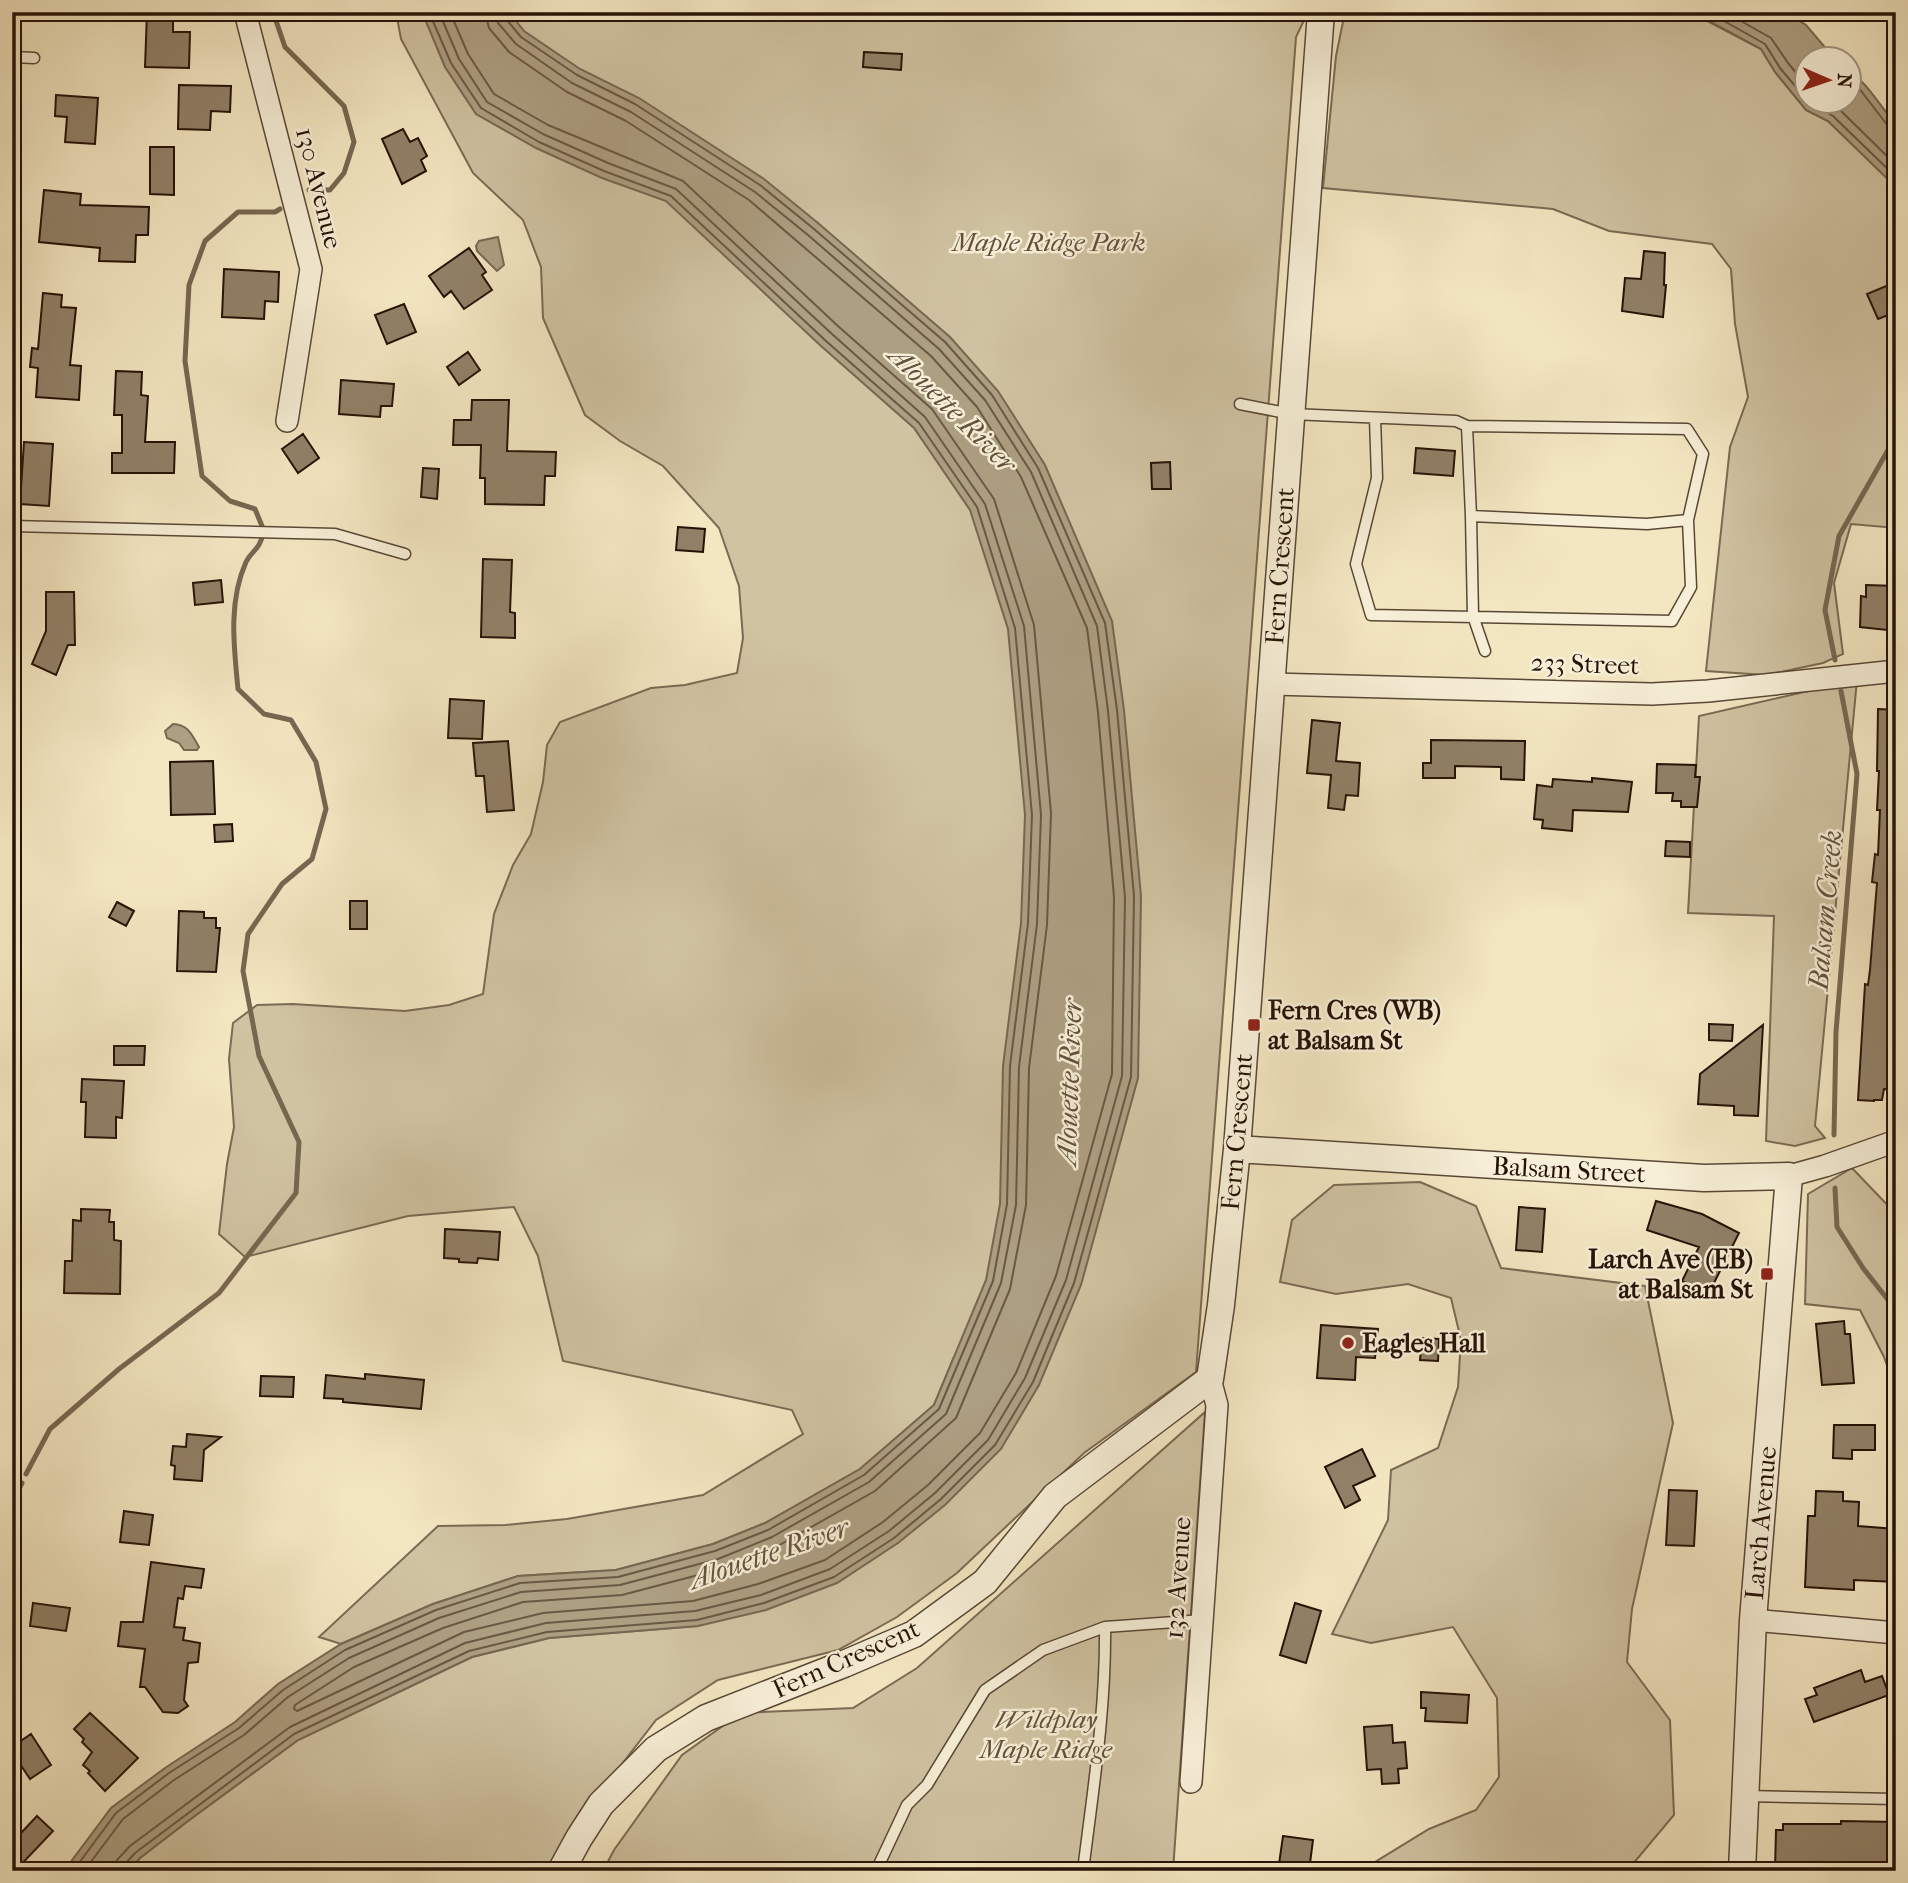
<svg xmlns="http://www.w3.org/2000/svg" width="1908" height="1883" font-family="'IM FELL French Canon',serif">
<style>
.green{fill:#d0c3a2;stroke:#7b6a54;stroke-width:2}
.water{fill:#ad9f82;stroke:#776751;stroke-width:2}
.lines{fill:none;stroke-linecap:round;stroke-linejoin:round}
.shore{stroke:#6a5844;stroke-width:2}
.stream{stroke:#776751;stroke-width:5}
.building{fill:#918168;stroke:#261207;stroke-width:2}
.service-casing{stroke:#594736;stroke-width:13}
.minor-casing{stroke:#594736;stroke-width:24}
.tertiary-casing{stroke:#594736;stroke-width:29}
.service{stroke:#f7efd7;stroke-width:10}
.minor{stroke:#f7efd7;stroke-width:21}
.tertiary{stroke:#f7efd7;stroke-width:26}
.poi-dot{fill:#8f2418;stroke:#f7efd7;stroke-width:2.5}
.labels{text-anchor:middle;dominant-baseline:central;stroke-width:5;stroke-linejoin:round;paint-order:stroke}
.street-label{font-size:26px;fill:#261207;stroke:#f7efd7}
.park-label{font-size:26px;font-style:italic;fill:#62503d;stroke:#f7efd7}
.poi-label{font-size:26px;font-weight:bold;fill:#261207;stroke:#f7efd7;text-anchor:start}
.water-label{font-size:28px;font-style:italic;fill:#63513e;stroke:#f7efd7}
</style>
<rect width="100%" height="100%" fill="#f3e7c2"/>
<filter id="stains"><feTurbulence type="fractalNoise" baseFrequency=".00286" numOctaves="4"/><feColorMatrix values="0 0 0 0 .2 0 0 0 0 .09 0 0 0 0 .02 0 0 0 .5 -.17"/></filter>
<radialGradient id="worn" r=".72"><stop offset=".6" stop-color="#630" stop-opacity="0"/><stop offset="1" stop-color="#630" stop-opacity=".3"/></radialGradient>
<path class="green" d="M396,12H1308L1296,37L1196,1372L1084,1453L957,1573L897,1617L838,1650L718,1680L656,1720L575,1825L550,1871H128L140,1858L188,1821L298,1740L472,1657L549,1638L698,1626L898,1543L954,1357L934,1405L860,1469L765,1523L713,1544L616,1570L518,1576L433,1604L341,1644L319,1637L438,1526L505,1525L567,1519L703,1495L803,1434L792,1410L563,1361L538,1256L514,1207L408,1216L245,1257L219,1234L227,1164L234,1127L229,1059L233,1023L257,1005L293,1004L405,1011L449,1005L483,994L494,914L513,865L531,834L543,782L547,745L560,722L651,688L685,685L737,673L743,638L739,586L719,528L663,466L620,441L585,415L543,318L541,267L523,220L473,173L401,39Z
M1345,12H1697L1707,21L1761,49L1775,72L1806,110L1828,121L1895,186L1896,528L1851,524L1834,583L1843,654L1823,663L1766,675L1706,671L1730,447L1748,397L1735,324L1731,269L1712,244L1609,231L1553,209L1323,188L1336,56Z
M1857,680L1815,1126L1825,1138L1795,1146L1766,1141L1774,916L1688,913L1699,716Z
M1852,1168L1896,1214V1391L1884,1357L1860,1310L1805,1304L1808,1194Z
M1420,1182L1476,1206L1501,1268L1645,1286L1673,1423L1632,1609L1627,1662L1670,1720L1674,1815L1627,1871H1366L1367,1867L1429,1829L1476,1810L1499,1777L1497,1698L1453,1627L1371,1643L1332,1634L1388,1520L1391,1470L1438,1448L1458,1387L1461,1340L1451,1298L1408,1284L1336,1294L1280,1282L1292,1220L1334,1185Z
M1205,1412L1173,1871H603L614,1850L682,1755L741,1713L853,1708L917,1668Z"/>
<path class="water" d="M422,12H509L524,31L580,69L639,98L764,179L818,223L950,337L998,391L1045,465L1112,621L1124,710L1141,896L1138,1078L1081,1285L1039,1385L1001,1449L945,1505L898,1543L837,1583L766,1610L698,1626L549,1638L472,1657L298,1740L188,1821L140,1858L128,1871H64L111,1808L165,1768L235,1722L278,1684L341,1644L433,1604L518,1576L616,1570L713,1544L765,1523L860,1469L934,1405L986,1280L1000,1204L1003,1066L1021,923L1025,815L1008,629L970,510L914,428L821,346L666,201L602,178L536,148L476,114L445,67Z
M1697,12H1785L1806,25L1835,59L1806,60V102H1848L1849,71C1868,83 1880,107 1896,124V187L1828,121L1806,110L1775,72L1761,49L1707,20Z
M498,237L504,265L497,271L477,251L476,246L479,241Z
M173,724C190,725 192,736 199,747L197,750H184L179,743L167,738L165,731Z"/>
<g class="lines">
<path class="shore" d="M450,12L468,54L494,94L548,125L683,181L839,327L932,409L994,499L1034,625L1051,813L1047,925L1029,1068L1026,1205L1010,1289L956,1418L875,1491L776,1547L721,1569L622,1595L523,1602L443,1628L354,1667L295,1705L294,1709L297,1711L464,1632L543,1613L693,1601L758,1584L825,1560L883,1522L928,1485L980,1433L1016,1373L1056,1276L1112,1074L1114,897L1098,712L1087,628L1021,477L977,407L931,356L749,200L626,121L567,92L509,52L489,28L485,12
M1708,12L1765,44L1780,68L1806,99
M1725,12L1771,38L1788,63L1806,85
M1848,79L1855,83L1888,126L1896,128
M1809,102L1833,116L1896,177
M1825,102L1839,109L1896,165
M73,1871L116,1813L169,1773L239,1728L283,1690L345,1650L436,1610L520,1583L618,1577L715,1551L768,1530L864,1475L939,1409L993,1281L1007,1204L1010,1066L1028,923L1032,815L1015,628L977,507L919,423L826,341L671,196L604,171L539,142L481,108L451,63L429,12
M84,1871L123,1819L174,1780L244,1735L288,1697L349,1658L439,1618L521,1592L620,1585L718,1559L772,1537L869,1482L946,1414L1001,1283L1016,1205L1019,1067L1037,924L1041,815L1024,626L985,504L925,417L832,334L676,189L608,163L543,134L487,102L459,59L439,12
M115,1871L117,1860L130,1846L290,1727L465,1643L546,1623L695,1611L761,1595L830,1569L889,1531L935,1493L988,1440L1025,1378L1066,1280L1122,1076L1125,897L1108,711L1097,626L1031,472L985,400L939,349L808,235L755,192L631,112L572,83L516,44L498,23L495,12
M123,1871L125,1864L135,1853L294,1734L469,1651L547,1632L697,1620L764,1603L834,1577L894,1538L941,1499L995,1445L1033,1382L1074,1283L1131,1077L1134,896L1117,710L1105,623L1038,468L992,395L945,342L814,229L760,185L635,104L577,75L521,37L506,19L504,12"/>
<path class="stream" d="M273,12L285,47L344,106L354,142L344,173L330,190H309
M262,526L255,509L230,501L202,476L185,361L189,285L205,241L238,212H275L280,209
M1835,660L1825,610L1839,536L1896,436
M1834,1135L1836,1032L1857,774L1841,691
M1835,1188L1837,1227L1863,1268L1896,1310
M26,1474L50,1429L119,1369L219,1293L296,1193L299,1142L259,1056L243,971L248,934L282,884L312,859L326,809L316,762L291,720L264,714L238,689C234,647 228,602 246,562C252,550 259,551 263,534
M12,1502L22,1483"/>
</g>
<path class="building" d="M147,12H173V32H190L189,68L145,67Z
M864,52L902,54L901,70L863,67Z
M179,85L231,86L230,112L211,111L210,130L178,129Z
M56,95L98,98L95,144L65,142L67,117L55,116Z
M403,129L410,142L418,138L427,156L421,160L426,171L402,184L382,139Z
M150,147H174V195L150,194Z
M44,190L81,194L80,205L149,207L148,235H136L135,262L99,261L100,248L39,242Z
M469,248L486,272L482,275L492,290L464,309L451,291L444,297L429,276Z
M1644,251L1665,253L1664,285H1666L1663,317L1622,311L1625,278L1641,279Z
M224,269L279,272L278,302L265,301L264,319L222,317Z
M1896,282V312L1878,319L1867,294Z
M43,293L62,295L61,307L76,308L70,365L81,366L79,400L36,397L38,368L30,367L32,348L38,349Z
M404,304L416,332L387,344L375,315Z
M468,352L480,370L459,385L447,367Z
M116,371L142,372L141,395L148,396L145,442H175L174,473H112V453H122V415H114Z
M341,380L394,384L392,406H381L380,417L339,414Z
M472,400H509L507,451L556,452L555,476H545L544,505L485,504V478H480L481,445H453L454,420H471Z
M303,434L319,458L298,473L282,449Z
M24,442L53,444L49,506L20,504Z
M1416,448L1455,451L1453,476L1414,473Z
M1170,462L1171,489H1152L1151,463Z
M423,468L439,469L437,499L421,497Z
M678,527L705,529L703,552L676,550Z
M483,559L512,560L510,612L515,613V638L481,637Z
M221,580L223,602L195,605L193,583Z
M1866,585L1896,586V631L1860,627L1861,596L1866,597Z
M46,592H74L75,645H68L56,675L32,664L46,631Z
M450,699L484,701L482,739L448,738Z
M1878,709L1896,710V1090L1884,1089L1882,1100H1874V1101L1858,1100L1865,984L1868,985L1870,970L1877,883L1872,882L1875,854L1878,855L1880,810H1877L1879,771H1877Z
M1312,720L1340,723L1336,761L1360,763L1358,796L1346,795L1344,810L1328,808L1331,775L1307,773Z
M1431,740L1525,741L1524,780L1501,779V767L1455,766V778H1423V763H1431Z
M508,741L514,810L487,812L484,776H476L473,743Z
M213,761L215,814L171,815L170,762Z
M1657,764L1696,765L1695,777H1700L1697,807H1681V801H1672L1673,793H1656Z
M1592,778L1632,782L1628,812L1573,810L1572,831L1542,828L1543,820L1534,819L1537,785L1552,787L1553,779L1592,782Z
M232,824L233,841L215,842L214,825Z
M1666,841L1690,842V857L1665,856Z
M350,901H367V929H350Z
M117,902L134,911L126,926L109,917Z
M179,911L204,912V918H216V928H220L216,972L177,971Z
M1709,1024L1733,1025L1732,1041L1709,1040Z
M1763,1025L1758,1116L1734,1115V1106L1698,1104L1700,1074Z
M114,1046H145L144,1065H114Z
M82,1079L124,1081L122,1118L116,1117V1138L85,1137L86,1102H81Z
M1656,1201L1702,1214L1739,1233L1708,1295L1682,1281L1699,1247L1647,1230Z
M1519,1207L1545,1209L1542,1252L1516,1250Z
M81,1209L110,1210L109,1222H114V1240L121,1241L120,1294L64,1293L65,1261H72L73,1220L81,1221Z
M445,1229L500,1232L498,1260L478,1258L477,1263L459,1262V1259L444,1258Z
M1844,1321L1845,1334H1850L1854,1383L1822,1385L1816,1324Z
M1321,1325L1378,1329L1375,1358L1356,1357L1355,1380L1317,1378Z
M1422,1338L1439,1339L1438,1361L1420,1360Z
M365,1374L424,1380L421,1409L343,1402V1399L324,1398L326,1375L365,1379Z
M261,1376L294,1377L293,1397L260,1396Z
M1834,1425H1875V1450H1852V1459L1833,1458Z
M187,1434L221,1437L204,1450L202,1481L174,1479L175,1466L171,1465L173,1446L186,1447Z
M1362,1449L1375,1476L1353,1486L1360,1500L1345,1508L1325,1467Z
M1669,1490L1697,1491L1694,1546L1666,1545Z
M1816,1491L1843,1492V1501L1859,1502L1858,1526L1896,1529V1582L1854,1580V1590L1805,1587L1808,1516H1815Z
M124,1511L153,1515L149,1545L120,1542Z
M151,1562L204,1569L201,1588L185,1586L183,1599L178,1598L174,1627L185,1628L183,1640L200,1643L198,1662L188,1663L184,1700L188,1706L178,1713L163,1712L145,1687H140L145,1649L118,1646L121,1622H143Z
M33,1603L70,1608L66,1631L30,1626Z
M1295,1603L1321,1611L1306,1663L1280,1655Z
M1861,1670L1865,1682L1882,1676L1889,1695L1814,1722L1805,1699L1817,1695L1814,1688Z
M1421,1692L1469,1695L1467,1723L1425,1721L1426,1708H1421Z
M90,1713L138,1758L105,1791L88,1773L90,1771L83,1765L92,1752L82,1742L84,1739L74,1729Z
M1392,1725L1393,1743L1405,1742L1407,1768L1398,1769L1399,1783L1382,1784L1381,1769L1367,1770L1364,1727Z
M31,1734L51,1765L30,1779L12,1752V1747Z
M37,1816L53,1831L15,1871H12V1825L21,1833Z
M1841,1821L1896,1822V1870L1775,1871L1776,1830H1783V1824H1841Z
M1283,1836L1313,1840L1309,1871H1278Z"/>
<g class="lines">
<g class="service-casing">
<path id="service" d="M12,57L34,58
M1240,404L1291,414L1456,421L1467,426L1687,429L1703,454L1688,520L1647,524L1471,516L1467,426
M1375,418L1377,478L1356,564L1371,615L1672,621L1691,587L1688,520
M1471,516L1473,616L1485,651
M12,526L335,534L405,554
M1746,1796L1896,1799
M876,1871L907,1805L927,1785L985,1690L1043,1650L1105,1627L1203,1620
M1083,1871C1093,1790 1106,1709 1105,1627"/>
</g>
<g class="minor-casing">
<path id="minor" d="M245,12L311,269L287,421
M1272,684L1652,694L1708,691L1896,671
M1789,1176L1825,1166L1896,1141
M1753,1620L1896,1633
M1191,1782L1217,1405L1210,1379"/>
</g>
<g class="tertiary-casing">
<path id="tertiary" d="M1237,1149L1704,1178L1789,1176L1753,1620L1742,1871
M561,1871L579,1838L601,1804L656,1749L706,1718L844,1664L914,1634L985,1582L1055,1496L1210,1379L1221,1305L1237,1149L1321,12"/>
</g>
<use href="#service" class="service"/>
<use href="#minor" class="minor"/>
<use href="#tertiary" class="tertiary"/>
</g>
<g class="poi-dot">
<rect x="1247" y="1018" width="14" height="14" rx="3.5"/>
<rect x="1760" y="1267" width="14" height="14" rx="3.5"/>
<circle cx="1348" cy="1343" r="7"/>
</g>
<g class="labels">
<g class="street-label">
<text transform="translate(319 188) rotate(76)">130 Avenue</text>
<text transform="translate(1280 566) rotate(-86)">Fern Crescent</text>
<text transform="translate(1585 664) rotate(2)">233 Street</text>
<text transform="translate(1237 1132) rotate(-85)">Fern Crescent</text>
<text transform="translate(1569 1170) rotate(3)">Balsam Street</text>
<text transform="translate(1761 1523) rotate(-85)">Larch Avenue</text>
<text transform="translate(1178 1578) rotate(-86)">132 Avenue</text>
<text transform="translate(846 1659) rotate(-24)">Fern Crescent</text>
</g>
<g class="park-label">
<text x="1049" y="242">Maple Ridge Park</text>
<text x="1046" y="1719">Wildplay<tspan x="1046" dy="30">Maple Ridge</tspan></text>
</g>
<g class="poi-label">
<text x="1268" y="1010">Fern Cres (WB)<tspan x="1268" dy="30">at Balsam St</tspan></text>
<text x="1753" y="1259" text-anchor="end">Larch Ave (EB)<tspan x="1753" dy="30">at Balsam St</tspan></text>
<text x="1362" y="1343">Eagles Hall</text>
</g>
<g class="water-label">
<text transform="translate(953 409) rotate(45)">Alouette River</text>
<text transform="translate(1825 910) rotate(-85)">Balsam Creek</text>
<text transform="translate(1069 1082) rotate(-88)">Alouette River</text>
<text transform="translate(769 1553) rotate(-19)">Alouette River</text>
</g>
</g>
<rect width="1908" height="1883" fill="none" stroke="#f3e7c2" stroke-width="42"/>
<rect x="14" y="14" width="1880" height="1855" fill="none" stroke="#261207" stroke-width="3.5"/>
<rect x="21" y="21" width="1866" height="1841" fill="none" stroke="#261207" stroke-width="2"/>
<g transform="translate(1828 80) rotate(92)"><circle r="33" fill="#f7efd7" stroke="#a39784" stroke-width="2"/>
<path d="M0-5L12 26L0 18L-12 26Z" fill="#8f2418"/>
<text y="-10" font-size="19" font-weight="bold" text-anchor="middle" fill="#261207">N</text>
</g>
<rect width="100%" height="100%" filter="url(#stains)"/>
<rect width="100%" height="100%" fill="url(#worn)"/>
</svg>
